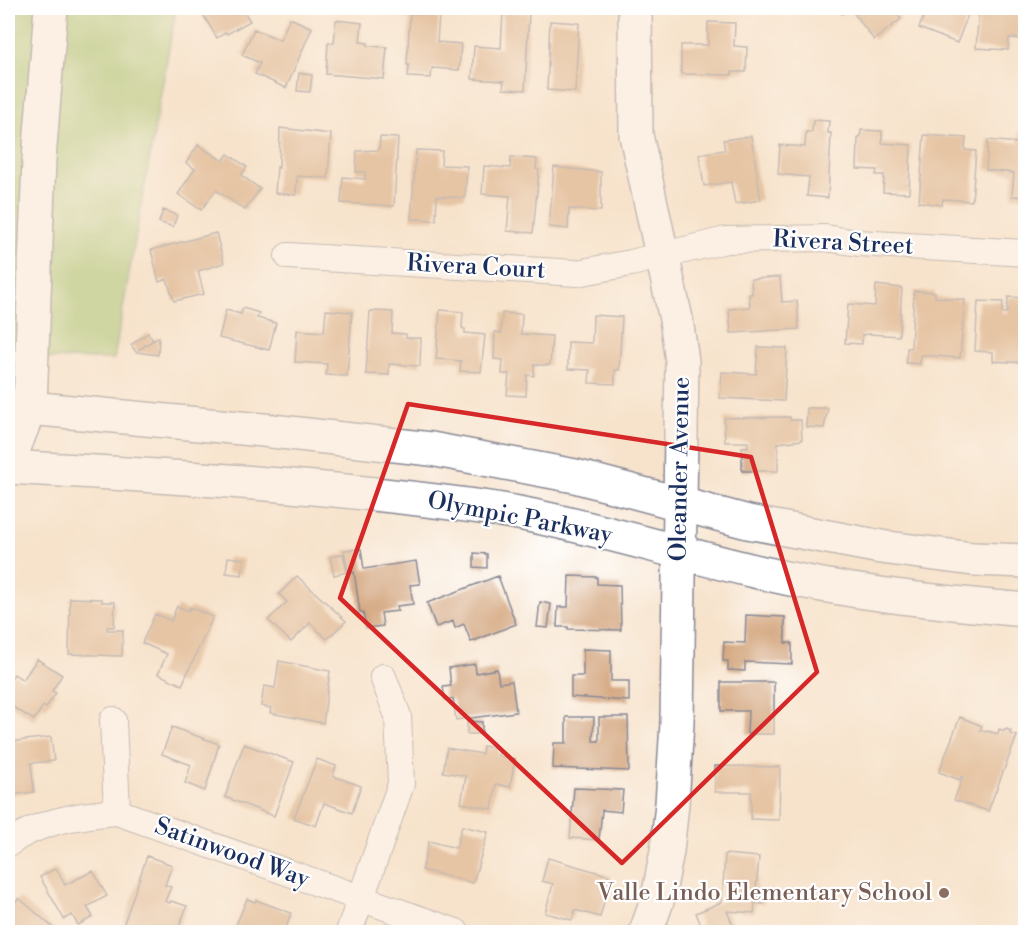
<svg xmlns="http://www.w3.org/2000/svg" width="1033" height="940" font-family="'Libre Bodoni',serif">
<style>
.green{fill:#a0c670;stroke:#5e7a67;stroke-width:1.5}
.building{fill:#d09f73}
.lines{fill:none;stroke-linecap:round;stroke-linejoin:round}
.lane-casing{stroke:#898995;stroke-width:15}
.street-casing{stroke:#898995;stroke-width:28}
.secondary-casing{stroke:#898995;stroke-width:36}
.primary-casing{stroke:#898995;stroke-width:36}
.highway-casing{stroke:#898995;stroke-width:36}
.lane{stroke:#fff;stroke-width:12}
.street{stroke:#fff;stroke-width:26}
.secondary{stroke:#fff;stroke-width:33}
.primary{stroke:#fff;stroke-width:33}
.highway{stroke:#fff;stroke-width:33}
.marked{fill:none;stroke:#d62828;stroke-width:4.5;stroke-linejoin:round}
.education-dot{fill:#8d6e63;stroke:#fff;stroke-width:2}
.labels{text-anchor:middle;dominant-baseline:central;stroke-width:4.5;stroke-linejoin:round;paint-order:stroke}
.street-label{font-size:24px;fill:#1b2f5e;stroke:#fff}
.education-label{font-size:24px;fill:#785e54;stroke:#fff;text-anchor:end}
</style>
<rect width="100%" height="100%" fill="#fff"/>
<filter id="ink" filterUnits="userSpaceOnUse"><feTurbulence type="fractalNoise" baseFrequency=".0167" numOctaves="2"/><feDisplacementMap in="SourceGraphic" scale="12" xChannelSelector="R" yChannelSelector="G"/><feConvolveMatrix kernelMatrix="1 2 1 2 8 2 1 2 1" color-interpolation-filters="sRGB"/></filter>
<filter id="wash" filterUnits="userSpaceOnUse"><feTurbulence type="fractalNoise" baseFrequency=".008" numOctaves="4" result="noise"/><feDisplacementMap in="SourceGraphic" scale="24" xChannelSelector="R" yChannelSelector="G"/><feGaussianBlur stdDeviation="1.35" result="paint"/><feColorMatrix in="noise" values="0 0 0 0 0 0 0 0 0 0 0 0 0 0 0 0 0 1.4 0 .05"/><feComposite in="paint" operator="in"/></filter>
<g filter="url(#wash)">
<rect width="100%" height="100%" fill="#f7e3cc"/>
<path class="green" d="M8,8H176L114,359L8,358Z"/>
<g id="blocks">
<path class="building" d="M199,8H242L250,21L227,34L226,32L217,38Z
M836,8H892L901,19L874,40L850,8L842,14Z
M927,8H946L968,15L957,43L919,28Z
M979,8H1026V39L1009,38L1008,50L976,48Z
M503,12L529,13L525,90L503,89L504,81L472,79L474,46L501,48Z
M410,13L439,15L437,42L461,44L459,70L432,68L431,78L408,77L409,65H407Z
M290,18L312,28L286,88L255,74L260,63L242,55L254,29L280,40Z
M336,20L362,23L360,42L368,43V46L387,47L384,79L326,74L328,43H334Z
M550,21L579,23L575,92L547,90Z
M708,22L735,23L734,46L747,47L746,72H732V75L681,74V45H708Z
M299,73L312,75L310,92L297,91Z
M813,120L829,121L828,133H831L828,198L807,196L809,177L778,174L780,145L805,147L806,132H812Z
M280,128L331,134L328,178L297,176L296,195L275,193L277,167L279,168Z
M861,130L882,131V143L911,145L909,193L883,192L884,175H876L877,170L857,169L858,138H860Z
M1019,130H1026V197L1012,196L1014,173L986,170L988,140L1018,143Z
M924,135L966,138L965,150L976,151L972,201L943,199L942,205L919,202Z
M751,136L761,200L735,204L731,182L704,186L699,154L725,150L723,140Z
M380,137L398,138L394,206L341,203L343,177L365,179V172H356L357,151L379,150Z
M198,145L223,161L228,154L247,167L241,175L260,189L245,210L216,190L201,210L178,194L195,169L186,163Z
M416,150L442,151L441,165L467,166L465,198L437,196L436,220L411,219Z
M511,157L537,159L536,169L539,170L533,233L507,231L510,196L482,194L484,166L510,168Z
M554,167L601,172V211L569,209L568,229L549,227Z
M163,210L177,215L173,227L159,222Z
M216,233L224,263L198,271L204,294L174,301L167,279L159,282L151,250Z
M780,277L782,302L797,301L799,329L731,333L729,309L750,307L749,294H752L751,279Z
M876,285L902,288L899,336L869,334L862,335V344L845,343L848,304L875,306Z
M914,291L935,292V297L965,300L960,358L921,355L920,364L906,363L907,348H911Z
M1008,297L1026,298V363L993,361V352L975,351L978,301L1003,302L1002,313H1007Z
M243,308L259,313L257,318L276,323L269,350L219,338L226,310L241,314Z
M326,310L352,312L347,376L326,375L327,364L295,362L297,330L324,332Z
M440,310L463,312L462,328L465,329V333L485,335L481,372L460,371L461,361L436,359Z
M370,311L393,312L392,333L406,334V338H421L420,366L389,364V375L366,374Z
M502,313L522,314L521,334L552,336L550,365H534V376L527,375L526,396L507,395L509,374H502L503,360L494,359L495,332L501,333Z
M593,315L622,317L619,370H615V384L589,383L590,370L568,369V342L592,343Z
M148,333L153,340L138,350L159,337L158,355L136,352L131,345Z
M758,347L787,348L784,401L720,398L722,372L756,374Z
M807,408H828L824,428L806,427Z
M790,417V420H801L802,440L778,443V471H742V447H748V442H725L724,418Z
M361,549L364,569L416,561L420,584L410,585L413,604L397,606L398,611L381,613L383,626L366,628L363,612H360L354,572L348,573L344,550Z
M474,553L487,554V568L474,567Z
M343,554L347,572L334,575L330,557Z
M228,557L244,559L242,575L226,573Z
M297,576L346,621L327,639L310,623L291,642L268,620L287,602L279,594Z
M498,576L516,624L471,642L464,624L455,628L453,621L436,627L427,603Z
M569,576L597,577V584L620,585L621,630L568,629V627H557L558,607H568Z
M70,598L102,599V602H115L114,627H107V630H123L122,656L69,654Z
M540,602L551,604L548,628L537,627Z
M177,606L188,611L190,607L213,617L182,685L158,674L167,654L142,643L155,614L171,621Z
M746,615L785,617V643H792V664L745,662V671L728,670V661H723L724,642L745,643Z
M583,649L611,650V681H629V701L571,697V676H583Z
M37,659L62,675L52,691L56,693L46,708L43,706L34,720L8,704V685L14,674L23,680Z
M279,661L330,671L323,723L270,713L271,708L261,706L264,686L275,688Z
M475,664L476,673L497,669L499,683L512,681L516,712L456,720L453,699L445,700L443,687L451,686L449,668Z
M721,682H774V734H747L748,711H721Z
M566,717H594L593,741H599V717H628L629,771L553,768L554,743H566Z
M960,717L982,726L980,730L987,732L988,731L998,734L999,729L1004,731L1006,729L1011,731L1010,734L1017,736L988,811L954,800L963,777L961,776L960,780L939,772Z
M467,721L482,722V734H467Z
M172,727L219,744L205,791L185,783L191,765L162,754Z
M51,737L54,761L31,763L34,792L8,795V742Z
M244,744L294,762L274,816L225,797Z
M483,746L499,749L498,756L515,759L510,787L496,784L492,809L461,803L466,776L443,772L447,748L482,754Z
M317,759L336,766L333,776L361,786L352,813L324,803L316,826L294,818Z
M715,766L780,767L779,820L751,819V792H715Z
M574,788L623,790L621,812L602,810L599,840L570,838Z
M462,826L488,832L473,883L422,870L429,841L456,848Z
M725,854L759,857L756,889L765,890L764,904L755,903L754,913L727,911L734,928L724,932H704L696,913L722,902Z
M147,856L172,865L165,885L171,887L165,901L170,903L171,901L187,906L177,932H138L123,926Z
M548,858L611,876L600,917L575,910L572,920L545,913L553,884L542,881Z
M56,868L65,885L93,871L107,896L87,907L93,917L78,925L72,915L64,919L40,877Z
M19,898L58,932H15L8,926V911Z
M247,899L255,902L256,900L291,913L285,932H233Z"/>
</g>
</g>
<g filter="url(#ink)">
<use href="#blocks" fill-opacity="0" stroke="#898995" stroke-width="1.5"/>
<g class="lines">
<g class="lane-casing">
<path id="lane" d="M1022,932L1026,931"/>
</g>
<g class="street-casing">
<path id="street" d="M288,256L577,273L631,263L726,240L825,238L858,243L1026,253
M113,720L117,812
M8,844C38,821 80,815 117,812L456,932
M349,932L401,784L398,716L383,677"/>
</g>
<g class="secondary-casing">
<path id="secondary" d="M635,8L636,135L676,319L682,361L677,723L672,804L667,851L658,898L646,932"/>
</g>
<g class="primary-casing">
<path id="primary" d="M8,406L263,430L431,449L575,476L748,522L881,547L973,559L1026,561
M8,467C130,474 252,481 374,494C420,499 467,504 513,512C594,527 673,552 754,571C843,592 935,602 1026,610"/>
</g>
<g class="highway-casing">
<path id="highway" d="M8,463L30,407L39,159L51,8"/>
</g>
<use href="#lane" class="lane"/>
<use href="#street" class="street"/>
<use href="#secondary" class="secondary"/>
<use href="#primary" class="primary"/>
<use href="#highway" class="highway"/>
</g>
</g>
<path d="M0 0H1033V940H0ZM408,404L751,457L817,672L622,863L340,598Z" fill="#f7e3cc" fill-opacity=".55" fill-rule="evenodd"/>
<path class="marked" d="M408,404L751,457L817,672L622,863L340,598Z"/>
<circle class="education-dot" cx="944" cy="893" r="6"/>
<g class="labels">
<g class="street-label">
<text transform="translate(843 243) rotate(3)">Rivera Street</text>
<text transform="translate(476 267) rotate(3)">Rivera Court</text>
<text transform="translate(680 469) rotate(-89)">Oleander Avenue</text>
<text transform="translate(520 518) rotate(11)">Olympic Parkway</text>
<text transform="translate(232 853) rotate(20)">Satinwood Way</text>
</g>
<g class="education-label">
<text x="932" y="893">Valle Lindo Elementary School</text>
</g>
</g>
<rect width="1033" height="940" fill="none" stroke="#fff" stroke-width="30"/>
</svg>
